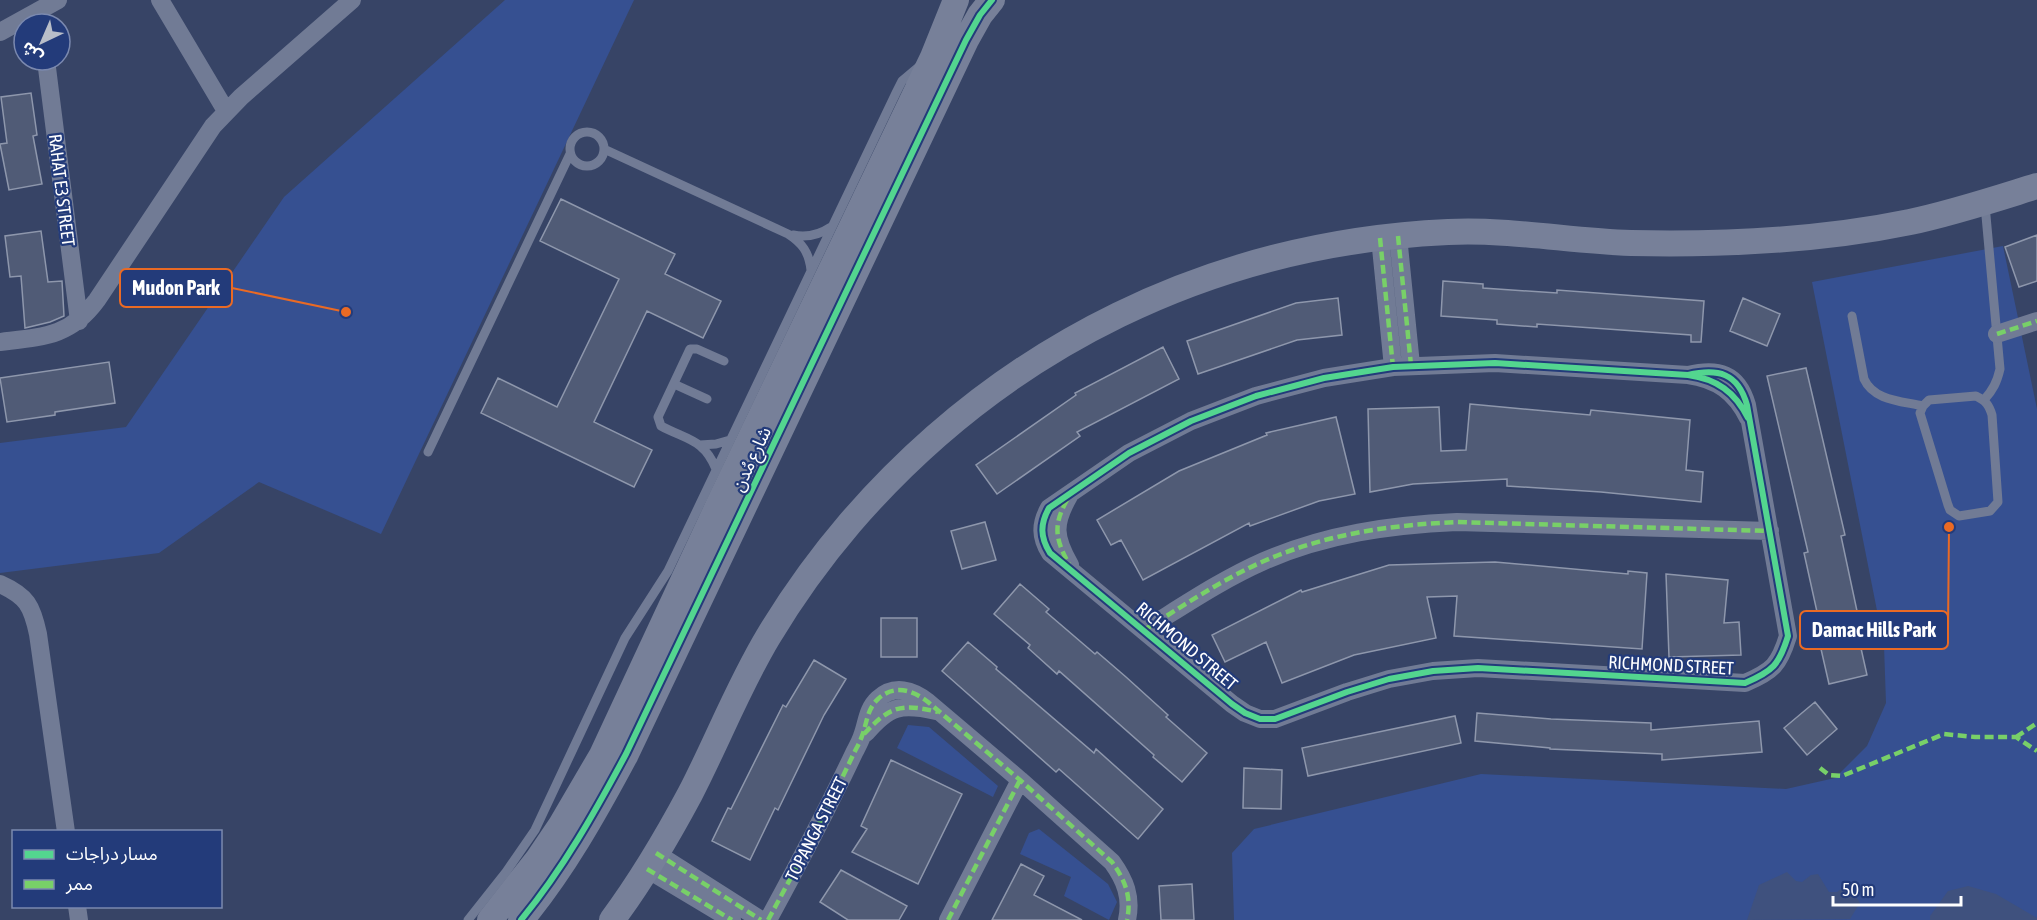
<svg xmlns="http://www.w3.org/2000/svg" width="2037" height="920" font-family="'Asap Condensed','Noto Sans Arabic',sans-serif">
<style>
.green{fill:#365091}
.water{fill:#3f517e}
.building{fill:#505b76;stroke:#8e97ac;stroke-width:1.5}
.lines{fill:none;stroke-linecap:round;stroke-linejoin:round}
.lane{stroke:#717b95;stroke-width:9}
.street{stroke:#717b95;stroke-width:18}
.secondary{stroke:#778099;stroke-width:26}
.quiet{stroke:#78d068;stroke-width:4.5;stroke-dasharray:9 4.5;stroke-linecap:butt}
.cycleway-casing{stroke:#233b7a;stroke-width:10}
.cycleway{stroke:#53d58f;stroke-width:6}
.labels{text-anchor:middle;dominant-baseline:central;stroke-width:4.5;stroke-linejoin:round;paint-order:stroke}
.street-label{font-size:18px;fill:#fff;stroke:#233b7a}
.leader{fill:none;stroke:#ea6a24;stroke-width:2}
.callout-dot{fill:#ea6a24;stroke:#233b7a;stroke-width:2}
.callout{fill:#233b7a;stroke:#ea6a24;stroke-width:2}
.callout-label{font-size:20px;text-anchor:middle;font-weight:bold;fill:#fff}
</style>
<rect width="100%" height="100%" fill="#374466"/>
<path class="green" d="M505,0H634L381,534L259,482L159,553L0,573V443L126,427L284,197Z
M2003,246L2037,409V920H1234L1232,853L1254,829L1481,774L1786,789L1835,778L1867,746L1886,703L1884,646L1812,282Z
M908,725L929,727L998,786L993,797L897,748Z
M1039,829L1108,884L1117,902L1109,920L1064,896L1071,877L1020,854L1029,833Z"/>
<path class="water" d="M1787,872L1796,881L1802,882L1811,875L1818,874L1829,892H1837L1845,886L1853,892L1860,903L1850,919L1747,920L1759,885Z
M1968,886L1996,894L2037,918V920H1930V916L1948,891Z"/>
<path class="building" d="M31,93L37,135L33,136L42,184L9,190L0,144L7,143L1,97Z
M561,199L675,254L665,274L721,301L703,338L647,311L594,422L652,450L634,487L481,413L498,378L557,407L619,279L540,241Z
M41,231L48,282L62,281L64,316L50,322L25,328L21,276L10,277L5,236Z
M2037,235V281L2019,287L2005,247Z
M1443,281L1483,284V288L1557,293V290L1704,301L1701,342H1691V335L1537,324V327L1497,324V320L1441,316Z
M1338,298L1342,335L1297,340L1198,374L1187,341L1296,303Z
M1743,298L1780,314L1767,346L1730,331Z
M1163,347L1179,379L1077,432L1080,436L997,494L976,465L1076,395L1075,393Z
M109,362L115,403L55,412V415L7,422L0,378Z
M1806,368L1845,535L1841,536L1860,625L1856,626L1867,675L1829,684L1821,649L1825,648L1804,553L1808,552L1767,376Z
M1470,404L1590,415L1591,410L1690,420L1686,470L1703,472L1701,502L1601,492L1507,486V479L1413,484L1370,492L1368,409L1439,407L1441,451L1466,450Z
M1336,417L1355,494L1319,501L1250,526L1249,523L1143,580L1121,540L1111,545L1097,520L1179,471L1267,435L1266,433Z
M985,522L996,560L962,569L951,531Z
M1495,562L1628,574V571L1647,573L1642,649L1454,636L1457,596L1427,597L1436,638L1354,655L1282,683L1266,642L1225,662L1212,635L1301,590L1302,592L1389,565Z
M1666,574L1728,580L1724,623L1739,622L1741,655L1669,657Z
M1020,584L1049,609L1046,612L1095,654L1097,652L1126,677L1168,715L1166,717L1207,753L1182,782L1153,757L1154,755L1059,671L1057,674L1028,648L1030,645L994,614Z
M881,618H917V657H881Z
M968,642L997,667L996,669L1094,753L1096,749L1163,809L1138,839L1059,769L1056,772L942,671Z
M814,660L846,679L824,715L778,810L775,808L750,860L712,841L728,808L731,809L783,705L786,707Z
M1815,702L1837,729L1807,755L1784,728Z
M1477,713L1551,719L1651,723V730L1759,721L1762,752L1662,760V754L1550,749V748L1475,741Z
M1455,716L1461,743L1308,776L1302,748Z
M891,760L962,794L918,884L852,852L867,829L861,826Z
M1244,768L1282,770L1281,809L1243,808Z
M1021,864L1044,876L1034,895L1082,920H992Z
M841,870L907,906L899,920H848L820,902Z
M1192,884L1194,920H1161L1159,886Z"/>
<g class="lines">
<path class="lane" d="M570 149a17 17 0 1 1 34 0a17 17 0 1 1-34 0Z
M604,149L788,234C802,243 809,252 811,270
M793,235C807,238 819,235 831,227
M1852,316L1864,379C1874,401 1902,401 1923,406
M674,384L707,399
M1976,396C1986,401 1989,405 1992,415L1998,502L1990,511L1959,516L1950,510L1948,505L1920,413L1923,406L1929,400Z
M1984,400C1993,390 1997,382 2000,369L1985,205
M700,445L716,444L730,440
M428,452L570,154
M716,469C704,439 687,440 661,426L658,417L690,349H697L724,361
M468,920L506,872L535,830L625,638L668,571L896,93L902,81L921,65"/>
<path class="street" d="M160,0L226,111
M0,32L58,0
M46,60L79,321
M1398,236L1411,365
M1380,238L1393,367
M1997,334L2037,321
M0,342C42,337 70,337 97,300L213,126L241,97L352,0
M1688,375C1718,368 1738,373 1747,405L1788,636C1779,665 1773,671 1745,683L1478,668L1433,671L1389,679L1347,692L1275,719H1260L1245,713L1232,704L1050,553C1040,537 1040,524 1049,508L1129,453L1191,421L1256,396L1324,378L1393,367L1495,363L1688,375C1717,379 1735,392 1748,418
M1069,496C1053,524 1054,537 1070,565
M0,584C27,596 32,606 38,634L66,832
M1144,630C1183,606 1221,580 1264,561C1326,534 1390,525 1457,522L1770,531
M866,733C889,706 901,703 936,711
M656,853L761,920
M647,869L732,920
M77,906L79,920
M768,920C798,865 827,810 854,753C857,747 860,742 862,736C867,723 867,709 878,699C894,684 913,690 928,702L1020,780L1112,862C1125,880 1132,897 1127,920
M948,920L1020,780"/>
<path class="secondary" d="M490,920L538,859L561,825L602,755L718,506L933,57L956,0
M521,920C563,869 595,812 626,754L966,40L980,15L992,0
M612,920C641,881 667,837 690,794C717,742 738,687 768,637C792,597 820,558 850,523C1004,345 1213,243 1448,232C1509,229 1570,241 1631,243C1725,245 1818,241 1910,222C1953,213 1995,199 2037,186"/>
<path class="quiet" d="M1398,236L1411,365
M1380,238L1393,367
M1997,334L2037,321
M1067,500C1053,525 1055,539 1069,564
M1144,630C1183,606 1221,580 1264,561C1326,534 1390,525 1457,522L1770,531
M864,734C890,706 901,703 938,712
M2016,737L2037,723
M1820,768L1829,775L1842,776L1944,734L1975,737H2016L2037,751
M656,853L761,920
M647,869L732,920
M768,920C798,865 827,810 854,753C857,747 860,742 862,736C867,723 867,709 878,699C894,684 913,690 928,702L1020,780L1112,862C1125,880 1132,897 1127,920
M948,920L1020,780"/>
<g class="cycleway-casing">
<path id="cycleway" d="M1688,375C1718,368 1738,373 1747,405L1788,636C1779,665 1773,671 1745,683L1478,668L1433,671L1389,679L1347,692L1275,719H1260L1245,713L1232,704L1050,553C1040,537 1040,524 1049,508L1129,453L1191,421L1256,396L1324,378L1393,367L1495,363L1688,375C1717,379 1735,392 1748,418
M521,920C563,869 595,812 626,754L966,40L980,15L992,0"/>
</g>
<use href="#cycleway" class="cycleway"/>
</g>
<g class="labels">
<g class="street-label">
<text transform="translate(62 190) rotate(83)">RAHAT E3 STREET</text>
<text transform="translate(751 459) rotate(-65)">شارع مُدن</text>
<text transform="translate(1187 646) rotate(40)">RICHMOND STREET</text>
<text transform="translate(1671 665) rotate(3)">RICHMOND STREET</text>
<text transform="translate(816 829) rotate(-63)">TOPANGA STREET</text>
</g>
</g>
<path class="leader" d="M346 312L232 288M1949 527L1948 630"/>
<g class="callout-dot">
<circle cx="346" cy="312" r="6"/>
<circle cx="1949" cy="527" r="6"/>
</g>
<g class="callout">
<rect x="120" y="269" width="112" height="38" rx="6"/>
<rect x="1800" y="611" width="148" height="38" rx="6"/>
</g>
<g class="callout-label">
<text x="176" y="295">Mudon Park</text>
<text x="1874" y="637">Damac Hills Park</text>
</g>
<rect x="12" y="830" width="210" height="78" fill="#233b7a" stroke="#7b89af" stroke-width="1.5"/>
<rect x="24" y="850" width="30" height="9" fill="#53d58f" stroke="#7b89af" stroke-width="1.5"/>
<text x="66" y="860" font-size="18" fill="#ffffff">مسار دراجات</text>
<rect x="24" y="880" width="30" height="9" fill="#78d068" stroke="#7b89af" stroke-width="1.5"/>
<text x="66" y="890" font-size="18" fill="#ffffff">ممر</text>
<g transform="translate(42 42) rotate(224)"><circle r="28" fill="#233b7a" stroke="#7b89af" stroke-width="1.5"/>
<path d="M0-4.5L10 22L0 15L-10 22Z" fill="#b9bec9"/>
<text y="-9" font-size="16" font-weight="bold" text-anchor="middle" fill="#ffffff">ش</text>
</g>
<path d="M1833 896v9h128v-9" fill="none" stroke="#ffffff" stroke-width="3"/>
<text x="1842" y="896" font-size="18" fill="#ffffff" stroke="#233b7a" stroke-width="4.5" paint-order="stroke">50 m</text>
</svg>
